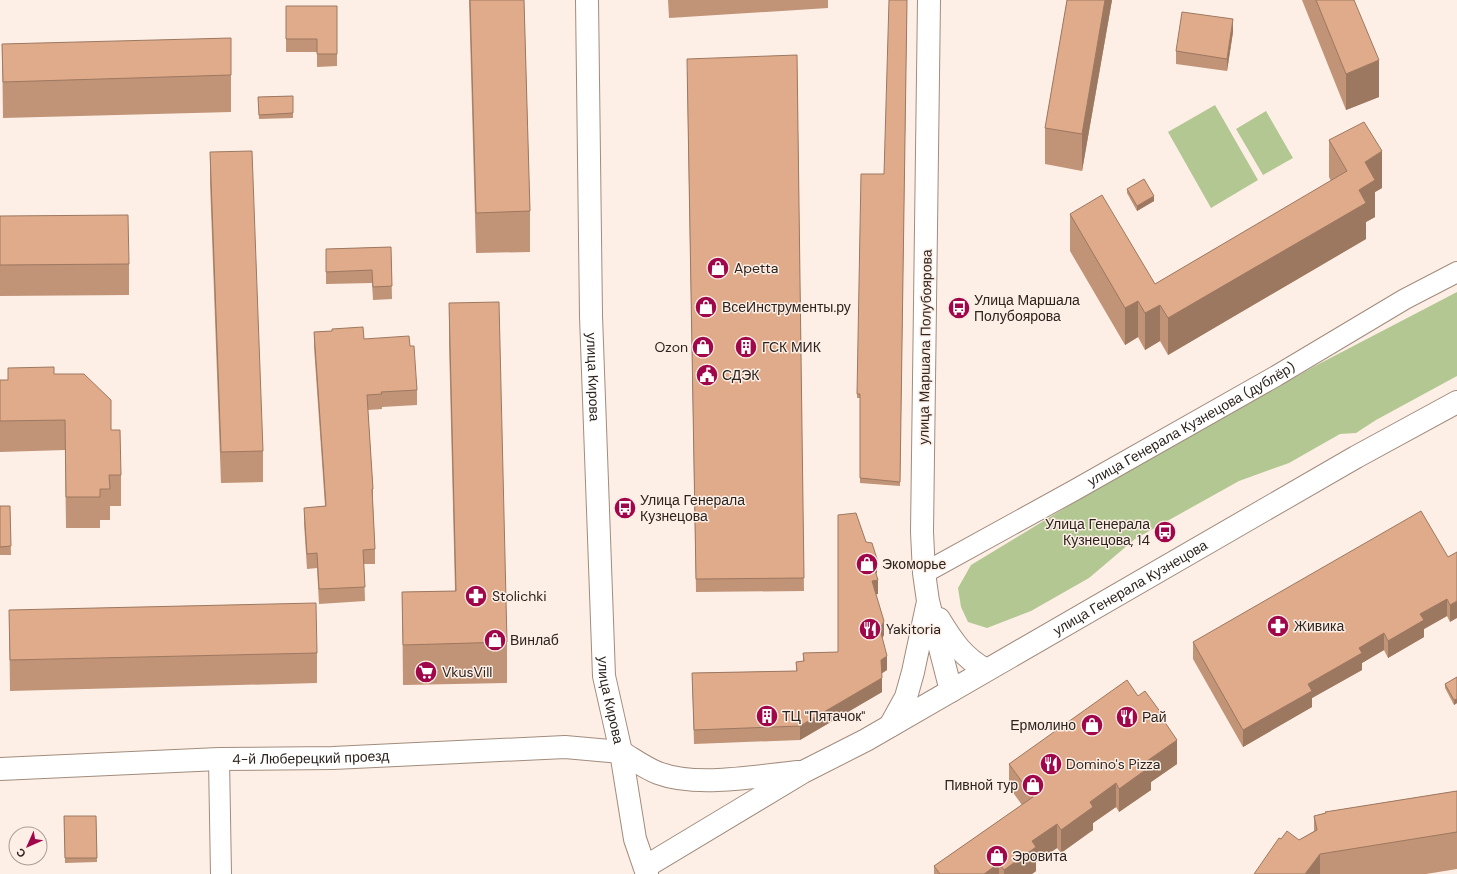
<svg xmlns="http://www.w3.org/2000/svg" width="1457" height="874" font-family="'DM Sans',sans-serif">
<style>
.green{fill:#b3c792}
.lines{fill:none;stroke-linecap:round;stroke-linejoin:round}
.minor-casing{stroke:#a18c7e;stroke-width:22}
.tertiary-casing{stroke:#a18c7e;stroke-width:24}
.secondary-casing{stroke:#a18c7e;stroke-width:24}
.minor{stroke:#fff;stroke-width:20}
.tertiary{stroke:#fff;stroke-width:22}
.secondary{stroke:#fff;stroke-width:22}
.wall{fill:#c19377}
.shaded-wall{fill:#9d7861}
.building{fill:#e0ab8a;stroke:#9d7861}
.labels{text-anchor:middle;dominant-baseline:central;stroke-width:3;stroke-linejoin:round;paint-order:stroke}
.poi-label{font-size:14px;fill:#2c231e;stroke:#fdefe6;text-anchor:start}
.street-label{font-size:14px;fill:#2c231e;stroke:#fdefe6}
</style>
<rect width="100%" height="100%" fill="#fdefe6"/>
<path class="green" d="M1215,105L1258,180L1211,208L1168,132Z
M1266,111L1293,158L1263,175L1236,129Z
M1457,292V376L1376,420L1356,433L1340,434L1289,463L1239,481L1135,539L1089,578L1031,611L987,628L968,622L961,607L958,588L971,565L1068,506L1170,447L1315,366Z"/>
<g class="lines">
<g class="minor-casing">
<g id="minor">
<path id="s1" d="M924,573L1073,491L1276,376L1405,299L1457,272"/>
<path d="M219,759L221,874"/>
</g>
</g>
<g class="tertiary-casing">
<g id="tertiary">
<path d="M929,0L922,532L924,573L928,601L951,691"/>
<path d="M939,619C953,642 963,657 986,670"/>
<path d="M890,726L906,697L913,672L927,606"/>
<path id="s2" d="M0,769L219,759L333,758L565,747L621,752"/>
</g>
</g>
<g class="secondary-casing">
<g id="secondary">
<path id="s3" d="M587,0L591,316L604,676L621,752L635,839L647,874"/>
<path d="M621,752C633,759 645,768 658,773C698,788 756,776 798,772"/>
<path id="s4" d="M645,867L803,772L866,740L1356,457L1457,402"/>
</g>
</g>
<use href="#minor" class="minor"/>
<use href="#tertiary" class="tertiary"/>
<use href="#secondary" class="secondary"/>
</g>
<path class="wall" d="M469,0H524L530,211V252L476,253Z
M668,0H828V8L669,18Z
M907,0L900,486L860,483V398H857V394L884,174Z
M1067,0H1112L1082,171L1045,164V128Z
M1302,0H1354L1379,97L1346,110Z
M286,6H337V66L317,67V52H286Z
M1233,32L1227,71L1176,64V51Z
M2,44L231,75V112L3,118Z
M797,55L804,591L696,592L687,72Z
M293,96V118L259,119L258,97Z
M1329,140L1382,188L1375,192V217L1366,222V239L1168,355L1160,341L1145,350L1138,337L1125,345L1070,251V214L1155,284L1331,181L1329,177Z
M210,152L263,451V482L221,483L210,183Z
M1127,189L1154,201L1137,211L1127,193Z
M0,216L129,264V295L0,296Z
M391,247L392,299L373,300L372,283L326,284V249Z
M449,303L507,642V683L403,685L402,592L455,591L449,343Z
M332,329L364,339L410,346L417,390V405L382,407V409L368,410L373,489V504L375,549V564H364L365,601L319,604L317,568L307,569L304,523V508L325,506L314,347V332L332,331Z
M54,374L111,430L121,475V506H110V520H100V528H66L65,450L0,452V380H8Z
M0,506H10L11,555H0Z
M838,515L877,573H876L878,594H876L884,635L882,638L887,670L881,673L882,692L800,740L694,744L692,673L796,671V662L803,661V653L838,652Z
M1457,552L1450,622L1447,616L1424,629V637L1388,658L1384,650L1362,663V670L1312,698V707L1243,747L1193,659V642L1448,557Z
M9,610L317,653V683L10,691Z
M1457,677V703L1454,705L1445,688V684Z
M1138,696L1164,721L1177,764L1151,782V790L1119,812L1116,807L1093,823V830L1061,853L1057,848L1036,862V871L1032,874H934V866L1022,805L1009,787V764Z
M1457,791V869L1426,874H1254L1281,839L1299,840L1314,831V816L1325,813V812Z
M64,816H96L97,862L65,863Z"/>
<path class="shaded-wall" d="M1105,0H1112L1082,171V134Z
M1233,19V32L1227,71V59Z
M1379,60V97L1346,110V74Z
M1382,151V188L1375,192V217L1366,222V239L1168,355V318L1359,190L1365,162Z
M1154,196V201L1137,211V206Z
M1138,301V337L1125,345V308Z
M1160,305V341L1145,350V313Z
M877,559V573L872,575V561Z
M878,580V594L872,595V581Z
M1447,599V616L1424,629V637L1388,658V641L1420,614Z
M1457,601V618L1450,622V605Z
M884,621V635L880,643V629Z
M1384,633V650L1362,663V670L1312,698V707L1243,747V730L1359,648Z
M887,656V670L881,674V660Z
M882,678V692L800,740V726Z
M1457,699V703L1454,705V700Z
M1177,740V764L1151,782V790L1119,812V789L1147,761Z
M1116,783V807L1093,823V830L1061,853V830L1090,802Z
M1057,824V848L1036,862V871L1032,874H1004V870L1032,841Z
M1320,854V874H1305Z
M999,863V874H984Z"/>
<path class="building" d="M470,0H524L530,211L476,213Z
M889,0H907L900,482L860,478V394H857L861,174H884Z
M1067,0H1105L1082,134L1045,128Z
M1316,0H1354L1379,60L1346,74Z
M286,6H337V54H317V39H286Z
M1182,12L1233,19L1227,59L1176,51Z
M231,38V75L3,82L2,44Z
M797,55L804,578L696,579L687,59Z
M293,96V113L259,115L258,97Z
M1364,122L1382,151L1365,162L1375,180L1359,190L1366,203L1168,318L1160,305L1145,313L1138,301L1125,308L1070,214L1102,195L1155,284L1347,171L1329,140Z
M252,151L263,451L221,452L210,152Z
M1144,179L1154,196L1137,206L1127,189Z
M128,215L129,264L0,265V216Z
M391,247L392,286L373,287L372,270L326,272V249Z
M499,302L507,642L403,645L402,592L456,591L449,303Z
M363,327L364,339L409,336L410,346H414L417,390L381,392L382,394L367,395L373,489H372L375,549L363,550L365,587L319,589L317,553L307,554L304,508L326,506L314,332L332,331V329Z
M54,367V374H84L111,400V430H120L121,475H109L110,489H100V497H66L65,420L0,421V380H8V368Z
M0,506H10L11,546L0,547Z
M1421,511L1448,557L1457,552V601L1450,605L1447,599L1420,614L1424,620L1388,641L1384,633L1359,648L1362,653L1308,684L1312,691L1243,730L1193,642Z
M856,513L866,542L872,543L877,559L872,561L878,580L872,581L884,621L880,629L887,656L881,660L882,678L800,726L694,730L692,673L797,671L796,662L804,661L803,653L838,652V515Z
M316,603L317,653L10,660L9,610Z
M1457,677V699L1454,700L1445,684Z
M1127,680L1138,696L1145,691L1164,717L1162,718L1177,740L1147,761L1151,766L1119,789L1116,783L1090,802L1093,807L1061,830L1057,824L1032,841L1036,847L1004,870L999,863L984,874H940L934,866L1033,797L1009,764Z
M1457,791V832L1320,854L1305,874H1254L1279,838L1281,839L1287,831L1299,840L1317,830L1314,816L1326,813L1325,812Z
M64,816H96L97,858H65Z"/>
<defs>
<g id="shop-disc" transform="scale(1.15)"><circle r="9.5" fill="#a0074b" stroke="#fdefe6"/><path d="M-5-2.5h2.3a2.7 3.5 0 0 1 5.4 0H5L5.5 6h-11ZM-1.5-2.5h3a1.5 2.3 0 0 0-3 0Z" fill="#fff"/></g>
<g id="bus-disc" transform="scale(1.15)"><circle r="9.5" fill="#a0074b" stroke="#fdefe6"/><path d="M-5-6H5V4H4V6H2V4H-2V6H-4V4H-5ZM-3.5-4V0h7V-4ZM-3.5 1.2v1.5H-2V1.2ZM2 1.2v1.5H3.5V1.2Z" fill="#fff"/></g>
<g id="building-disc" transform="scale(1.15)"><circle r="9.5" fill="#a0074b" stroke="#fdefe6"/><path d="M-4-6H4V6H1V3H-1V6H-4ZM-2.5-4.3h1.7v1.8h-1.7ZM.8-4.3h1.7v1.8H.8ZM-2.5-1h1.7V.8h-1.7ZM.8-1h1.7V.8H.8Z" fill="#fff"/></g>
<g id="civic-disc" transform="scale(1.15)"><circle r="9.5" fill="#a0074b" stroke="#fdefe6"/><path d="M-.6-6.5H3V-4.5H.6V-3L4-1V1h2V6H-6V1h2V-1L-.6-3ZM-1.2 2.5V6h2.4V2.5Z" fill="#fff"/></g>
<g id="pharmacy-disc" transform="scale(1.15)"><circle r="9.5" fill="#a0074b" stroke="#fdefe6"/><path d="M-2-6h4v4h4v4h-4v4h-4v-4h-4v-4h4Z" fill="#fff"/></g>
<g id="restaurant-disc" transform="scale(1.15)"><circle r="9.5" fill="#a0074b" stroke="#fdefe6"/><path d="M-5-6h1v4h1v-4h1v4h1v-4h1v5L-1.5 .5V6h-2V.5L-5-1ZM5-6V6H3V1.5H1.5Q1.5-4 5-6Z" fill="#fff"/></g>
<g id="supermarket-disc" transform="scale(1.15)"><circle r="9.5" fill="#a0074b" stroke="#fdefe6"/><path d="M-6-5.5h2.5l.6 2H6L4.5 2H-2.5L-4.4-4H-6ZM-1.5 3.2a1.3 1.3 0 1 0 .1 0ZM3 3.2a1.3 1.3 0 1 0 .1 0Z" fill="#fff"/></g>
</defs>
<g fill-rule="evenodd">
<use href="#shop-disc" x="718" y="268"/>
<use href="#shop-disc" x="706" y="307"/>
<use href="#bus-disc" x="959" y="308"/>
<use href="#shop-disc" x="703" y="347"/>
<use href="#building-disc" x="746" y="347"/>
<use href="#civic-disc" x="707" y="375"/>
<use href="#bus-disc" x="625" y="508"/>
<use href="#bus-disc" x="1165" y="532"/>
<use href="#shop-disc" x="867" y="564"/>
<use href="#pharmacy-disc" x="476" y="596"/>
<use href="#pharmacy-disc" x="1278" y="626"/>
<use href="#restaurant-disc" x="870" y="629"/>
<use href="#shop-disc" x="495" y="640"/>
<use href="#supermarket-disc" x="426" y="672"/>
<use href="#building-disc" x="767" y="716"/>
<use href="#restaurant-disc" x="1127" y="717"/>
<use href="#shop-disc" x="1092" y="725"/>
<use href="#restaurant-disc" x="1051" y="764"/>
<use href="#shop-disc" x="1033" y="785"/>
<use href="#shop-disc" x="997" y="856"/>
</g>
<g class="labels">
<g class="poi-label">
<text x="734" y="268">Apetta</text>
<text x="974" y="300">Улица Маршала<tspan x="974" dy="16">Полубоярова</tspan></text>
<text x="722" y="307">ВсеИнструменты.ру</text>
<text x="688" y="347" text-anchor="end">Ozon</text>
<text x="762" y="347">ГСК МИК</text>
<text x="722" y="375">СДЭК</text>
<text x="640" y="500">Улица Генерала<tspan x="640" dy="16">Кузнецова</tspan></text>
<text x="1150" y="524" text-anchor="end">Улица Генерала<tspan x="1150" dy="16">Кузнецова, 14</tspan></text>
<text x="882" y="564">Экоморье</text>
<text x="492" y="596">Stolichki</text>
<text x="1294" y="626">Живика</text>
<text x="886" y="629">Yakitoria</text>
<text x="510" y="640">Винлаб</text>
<text x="442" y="672">VkusVill</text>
<text x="782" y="716">ТЦ "Пятачок"</text>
<text x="1142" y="717">Рай</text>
<text x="1076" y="725" text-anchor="end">Ермолино</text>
<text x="1066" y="764">Domino's Pizza</text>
<text x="1018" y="785" text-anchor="end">Пивной тур</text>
<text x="1012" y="856">Эровита</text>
</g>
<g class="street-label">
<text transform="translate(925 347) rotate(-89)">улица Маршала Полубоярова</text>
<text stroke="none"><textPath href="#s3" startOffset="377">улица Кирова</textPath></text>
<text stroke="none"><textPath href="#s1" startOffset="306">улица Генерала Кузнецова (дублёр)</textPath></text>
<text stroke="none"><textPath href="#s4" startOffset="560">улица Генерала Кузнецова</textPath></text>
<text stroke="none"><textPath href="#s3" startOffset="701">улица Кирова</textPath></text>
<text stroke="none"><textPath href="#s2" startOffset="311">4-й Люберецкий проезд</textPath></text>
</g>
</g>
<g transform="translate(28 846) rotate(225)"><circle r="19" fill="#fdefe6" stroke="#a99d96"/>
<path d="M0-3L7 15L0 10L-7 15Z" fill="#a0074b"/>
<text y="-6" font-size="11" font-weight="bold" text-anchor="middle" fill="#2c231e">С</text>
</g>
</svg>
